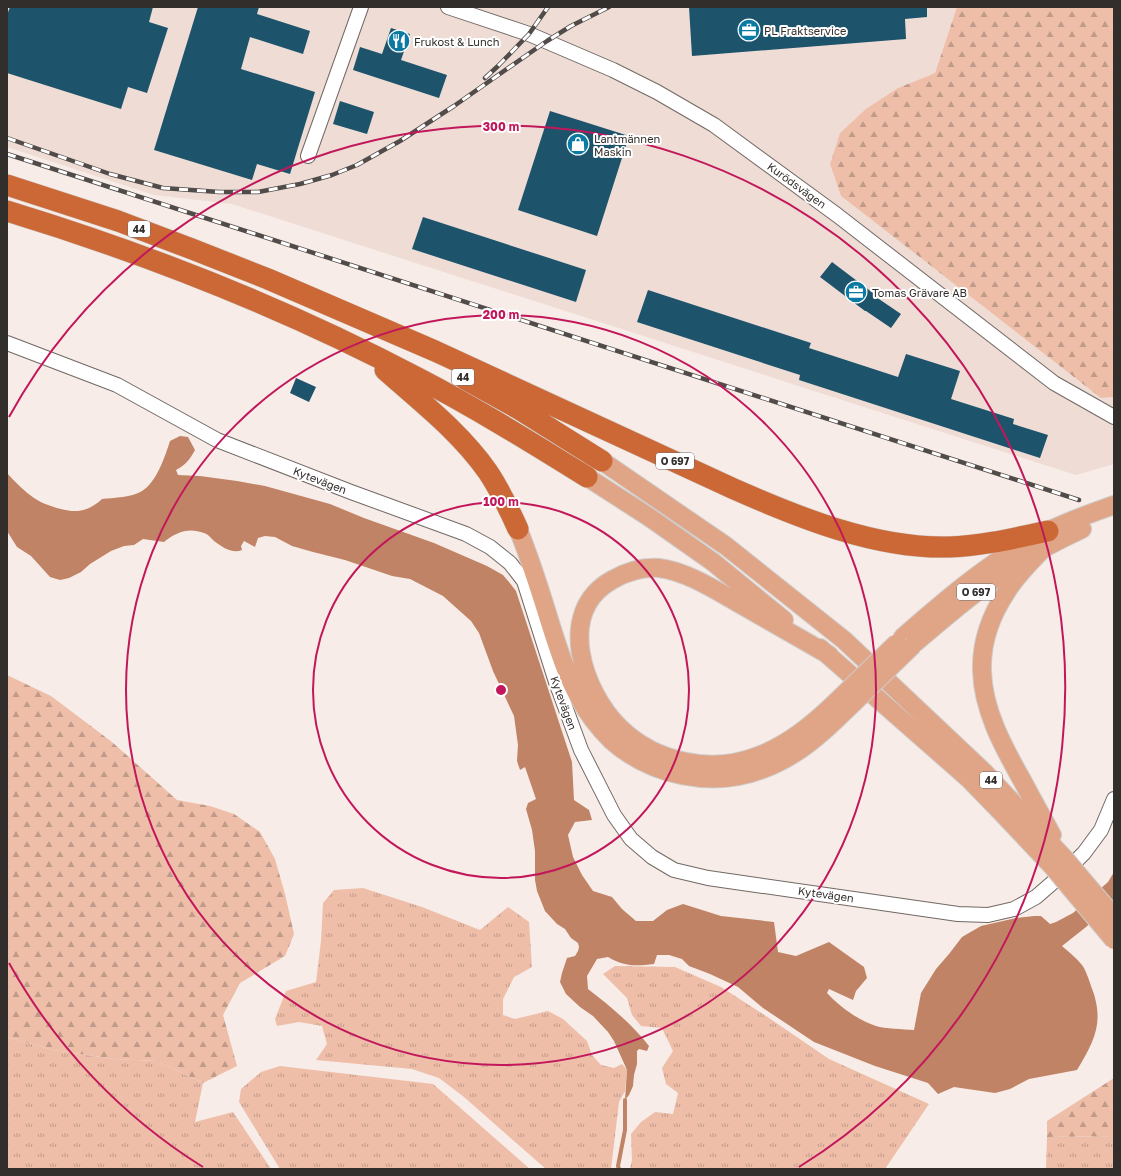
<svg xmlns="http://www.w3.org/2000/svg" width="1121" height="1176" font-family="'Golos Text',sans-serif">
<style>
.built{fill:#efdcd5}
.grass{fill:url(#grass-tufts)}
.forest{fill:url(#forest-firs)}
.water{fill:#c08366}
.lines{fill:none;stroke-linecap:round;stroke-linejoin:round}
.stream{stroke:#c08366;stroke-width:4}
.building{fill:#1d536b}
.minor-casing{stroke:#716864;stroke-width:16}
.major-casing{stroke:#cecdcc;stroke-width:20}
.highway-casing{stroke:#cecdcc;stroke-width:22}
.minor{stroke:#fff;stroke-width:14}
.major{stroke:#e0a486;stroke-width:18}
.highway{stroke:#cc6836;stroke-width:21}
.rail-casing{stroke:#514c49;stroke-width:4.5}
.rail{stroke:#fff;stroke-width:3;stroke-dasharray:9;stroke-linecap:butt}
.major-bridge-casing{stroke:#cecdcc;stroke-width:20;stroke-linecap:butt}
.major-bridge{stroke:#e0a486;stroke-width:18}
.ring{fill:none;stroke:#c2185b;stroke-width:2}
.labels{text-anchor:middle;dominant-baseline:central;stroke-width:4;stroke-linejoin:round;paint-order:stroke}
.shield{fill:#fff;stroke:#706d6b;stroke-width:1}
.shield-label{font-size:10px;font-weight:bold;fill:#322e2c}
.poi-label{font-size:11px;fill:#322e2c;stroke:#fff;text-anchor:start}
.street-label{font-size:11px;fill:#322e2c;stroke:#fff}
.centre{fill:#c2185b;stroke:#fff;stroke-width:2}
.ring-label{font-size:12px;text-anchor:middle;font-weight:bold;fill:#c2185b;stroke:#fff;stroke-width:4;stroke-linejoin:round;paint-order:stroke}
</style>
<defs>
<pattern id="grass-tufts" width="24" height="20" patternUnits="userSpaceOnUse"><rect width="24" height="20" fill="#eebea9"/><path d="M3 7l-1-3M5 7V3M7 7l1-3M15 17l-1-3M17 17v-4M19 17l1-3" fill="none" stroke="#c19b8a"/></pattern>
<pattern id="forest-firs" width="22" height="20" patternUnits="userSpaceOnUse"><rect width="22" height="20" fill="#eebea9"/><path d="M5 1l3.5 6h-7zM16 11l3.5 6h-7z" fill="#c19b8a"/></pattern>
</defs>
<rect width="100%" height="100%" fill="#f7ece7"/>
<path class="built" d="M7,7H957L935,73L898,88L840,133L830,164L841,196L1101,398L1114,397V464L1076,475L232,204L154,195L7,147Z"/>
<path class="grass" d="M363,888L422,907L480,930L508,907L529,922L532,967L514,977L503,999V1015L515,1019L548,1011L563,1019L587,1041L592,1055L601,1065L614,1068L622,1064L627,1070L625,1091L619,1102L611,1169H546L464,1097L439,1078L412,1069L316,1060L327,1044L322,1026L299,1022L277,1026L275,1019L286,991L316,982L321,941L323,903L334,890Z
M615,966L675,967L721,987L769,1018L829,1059L929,1104L885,1169H630L632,1160L631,1134L641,1122L655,1112L673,1114L678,1093L666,1084L662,1068L673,1051L662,1028L641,1026L632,1015L627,998L603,974Z
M7,1037L53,1050L115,1059L157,1061L203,1083L195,1122L233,1112L271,1169H7Z
M280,1066L433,1084L530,1169H280L239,1102L241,1089L261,1072Z
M1114,1136V1169H1046L1047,1137Z"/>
<path class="forest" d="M957,7H1114V397L1101,398L841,196L830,164L840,133L866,109L898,88L935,73Z
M7,675L51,696L112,742L177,800L210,806L234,814L260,832L275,859L285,894L294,934L285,956L240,983L223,1015L237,1066L203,1083L157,1061L115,1059L53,1050L7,1037Z
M1114,1078V1136L1047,1137V1121Z"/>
<path class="water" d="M180,436L188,437L195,450C190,459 186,465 176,470L178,475L200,476L237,481L265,486L330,504L364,518L434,543L487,566L503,575L509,582L516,591L572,762L574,800L589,810L592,820L575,822L568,835L573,857L582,875L593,891L612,897L622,909L636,921H653L667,910L683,904L721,916L774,922L778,952L796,956L829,942L864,967L867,978L856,991L853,1000L829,989L827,993C840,1007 858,1020 876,1026C885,1029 903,1029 914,1030L921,993L936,969L949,954L962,937L981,926L1016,918L1034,916H1041L1050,924L1056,922L1073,913L1108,882L1114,872V902L1086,927L1062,946C1069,952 1080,961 1084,968C1087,974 1089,980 1091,986C1105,1021 1095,1040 1077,1070L1029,1079L1010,1089L995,1093L954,1087L938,1094L928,1083L875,1066L814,1042L763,1008L738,987L710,974L689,966L682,959L669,955H657L654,964C636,966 625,967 608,957L597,959L587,976L588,989C610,1006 632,1024 649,1046L647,1051L639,1049L637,1051V1064L634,1075L633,1086L629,1095L625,1100L627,1070L614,1041L608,1032L593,1016L580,1007L566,994L560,982L562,973L567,958L575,956L578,951L579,947L578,943L571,938L565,929L557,924L545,911L537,891L535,880V851L532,830L526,809L528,803L536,799L525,767L520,770L517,761L518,745L514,716L493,671L479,633L471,621L443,596L410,579L392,576L345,560L313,552L292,546L275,537L265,536L258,538L255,547L244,541L241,546L242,550C232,554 222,547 214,541C211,538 208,534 204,533C189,527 176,532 164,542L143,539L134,545L124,546L111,551L90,564L81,572L69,578L60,580L50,577L31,556L17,547L7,531V473C15,482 24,491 34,498C44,505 66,512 78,511C87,510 96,505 102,499C113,498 133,497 142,491C156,483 165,457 170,441Z"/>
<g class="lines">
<path class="stream" d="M619,1169L618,1166L625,1130V1100"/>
</g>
<path class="building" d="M10,7H153L149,22L168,28L147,93L128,87L121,109L7,73V15Z
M198,7H259L257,14L310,31L303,54L250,37L241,69L315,92L290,174L257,164L252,180L154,150Z
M689,7H927V17L905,19L906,39L692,56Z
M391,28L410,34L401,60L447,75L439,98L353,70L360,47L382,54Z
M340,101L374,112L367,134L333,124Z
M550,111L629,136L597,236L518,210Z
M423,217L586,270L576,302L412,249Z
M832,262L877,296L876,297L901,314L891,328L866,311H865L820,277Z
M648,290L811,343L809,348L898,377L906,354L960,371L951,399L1014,419L1013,424L1048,435L1040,458L799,380L800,375L637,322Z
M296,378L316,387L309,402L290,393Z"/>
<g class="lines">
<g class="minor-casing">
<path id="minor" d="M448,7L529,34L613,70L657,92L714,125L837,215L1054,383L1114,417
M308,156L361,7
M7,343L117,385L217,440L351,492L466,534L490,547L510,563L524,581L556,682L581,750L614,815L631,839L652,857L674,870L708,878L958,914L988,915L1014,909L1036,897L1066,871L1084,853L1101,830L1114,799"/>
</g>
<g class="major-casing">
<path id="major" d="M602,461L726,546L844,640L984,772L1065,859
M587,477L649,517L713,562L784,620
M518,529C531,561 541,593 551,626C559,651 567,676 580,699C588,714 599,728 611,740C651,776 713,789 763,769C796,757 822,734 846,710
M1045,547C1031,561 1017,575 1007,591C991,615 981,642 982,671C983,711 1004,748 1023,782C1032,799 1042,817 1052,835
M903,637C941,604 980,570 1024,544C1052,527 1083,516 1114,505
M916,642C942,620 968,597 997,577C1024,558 1052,543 1082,529
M820,648L969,779L1002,813L1053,867
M829,655C799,638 770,621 740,604C717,591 686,571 659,568C643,567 626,572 612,580C555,612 583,692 620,728C656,763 712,774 758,756C788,745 813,724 836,702"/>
</g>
<g class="highway-casing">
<path id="highway" d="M7,185L118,221L192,249L268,279L435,351L734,489C800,518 876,549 949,547C983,546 1015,538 1048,531
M7,211C148,254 287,309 418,378C476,408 532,443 587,477
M385,370C421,402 460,432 488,472C500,490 509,509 518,529
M465,379L519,409L602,461"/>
</g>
<use href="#minor" class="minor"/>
<use href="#major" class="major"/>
<use href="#highway" class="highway"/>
<g class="rail-casing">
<path id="rail" d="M485,78L498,66L529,34L548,7
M7,138L110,174L163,188L219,192H258L300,184L332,175L357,165L400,141L454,106L547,41L571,26L609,7
M7,154L1079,500"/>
</g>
<use href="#rail" class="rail"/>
<g class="major-bridge-casing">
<path id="major-bridge" d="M836,702L897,643
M846,710L913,645
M1065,859L1114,917
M1053,867L1114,940"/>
</g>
<use href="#major-bridge" class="major-bridge"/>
</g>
<g class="ring">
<circle cx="501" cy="690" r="188"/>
<circle cx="501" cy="690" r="375"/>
<path d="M203 1167A563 563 0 0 1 9 963M9 417A563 563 0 1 1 799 1167"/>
</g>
<defs>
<g id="office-disc" transform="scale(1.15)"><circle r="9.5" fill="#0b7aa3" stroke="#fff"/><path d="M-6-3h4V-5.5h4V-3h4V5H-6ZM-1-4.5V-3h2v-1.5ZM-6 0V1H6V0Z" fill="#fff"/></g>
<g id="restaurant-disc" transform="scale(1.15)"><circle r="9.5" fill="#0b7aa3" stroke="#fff"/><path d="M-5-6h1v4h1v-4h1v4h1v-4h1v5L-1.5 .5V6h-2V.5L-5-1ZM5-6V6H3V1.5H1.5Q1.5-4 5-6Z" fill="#fff"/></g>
<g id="shop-disc" transform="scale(1.15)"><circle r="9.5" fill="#0b7aa3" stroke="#fff"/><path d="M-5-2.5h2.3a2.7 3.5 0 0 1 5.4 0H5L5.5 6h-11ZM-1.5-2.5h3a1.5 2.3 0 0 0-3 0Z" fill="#fff"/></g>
</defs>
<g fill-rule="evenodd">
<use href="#office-disc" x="749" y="30"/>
<use href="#restaurant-disc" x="399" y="41"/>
<use href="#shop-disc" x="578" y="144"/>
<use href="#office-disc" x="856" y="292"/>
</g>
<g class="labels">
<g class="shield">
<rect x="128" y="221" width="22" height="16" rx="3"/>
<rect x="452" y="369" width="22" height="16" rx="3"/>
<rect x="656" y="453" width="38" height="16" rx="3"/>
<rect x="957" y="584" width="38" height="16" rx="3"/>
<rect x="980" y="772" width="22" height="16" rx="3"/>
</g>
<g class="shield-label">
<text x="139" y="229">44</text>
<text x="463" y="377">44</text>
<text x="675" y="461">O 697</text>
<text x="976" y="592">O 697</text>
<text x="991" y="780">44</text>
</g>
<g class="poi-label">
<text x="764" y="30">PL Fraktservice</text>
<text x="414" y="41">Frukost &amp; Lunch</text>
<text x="594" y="138">Lantmännen<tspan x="594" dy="13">Maskin</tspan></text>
<text x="872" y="292">Tomas Grävare AB</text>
</g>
<g class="street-label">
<text transform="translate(797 185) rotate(36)">Kurödsvägen</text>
<text transform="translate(320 480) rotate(21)">Kytevägen</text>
<text transform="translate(564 703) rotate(70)">Kytevägen</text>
<text transform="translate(826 894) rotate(8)">Kytevägen</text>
</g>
</g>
<circle cx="501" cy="690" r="6" class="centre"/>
<g class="ring-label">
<text x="501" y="131">300 m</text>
<text x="501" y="319">200 m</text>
<text x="501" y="506">100 m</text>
</g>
<rect width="1121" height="1176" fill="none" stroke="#322e2c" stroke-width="16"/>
</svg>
